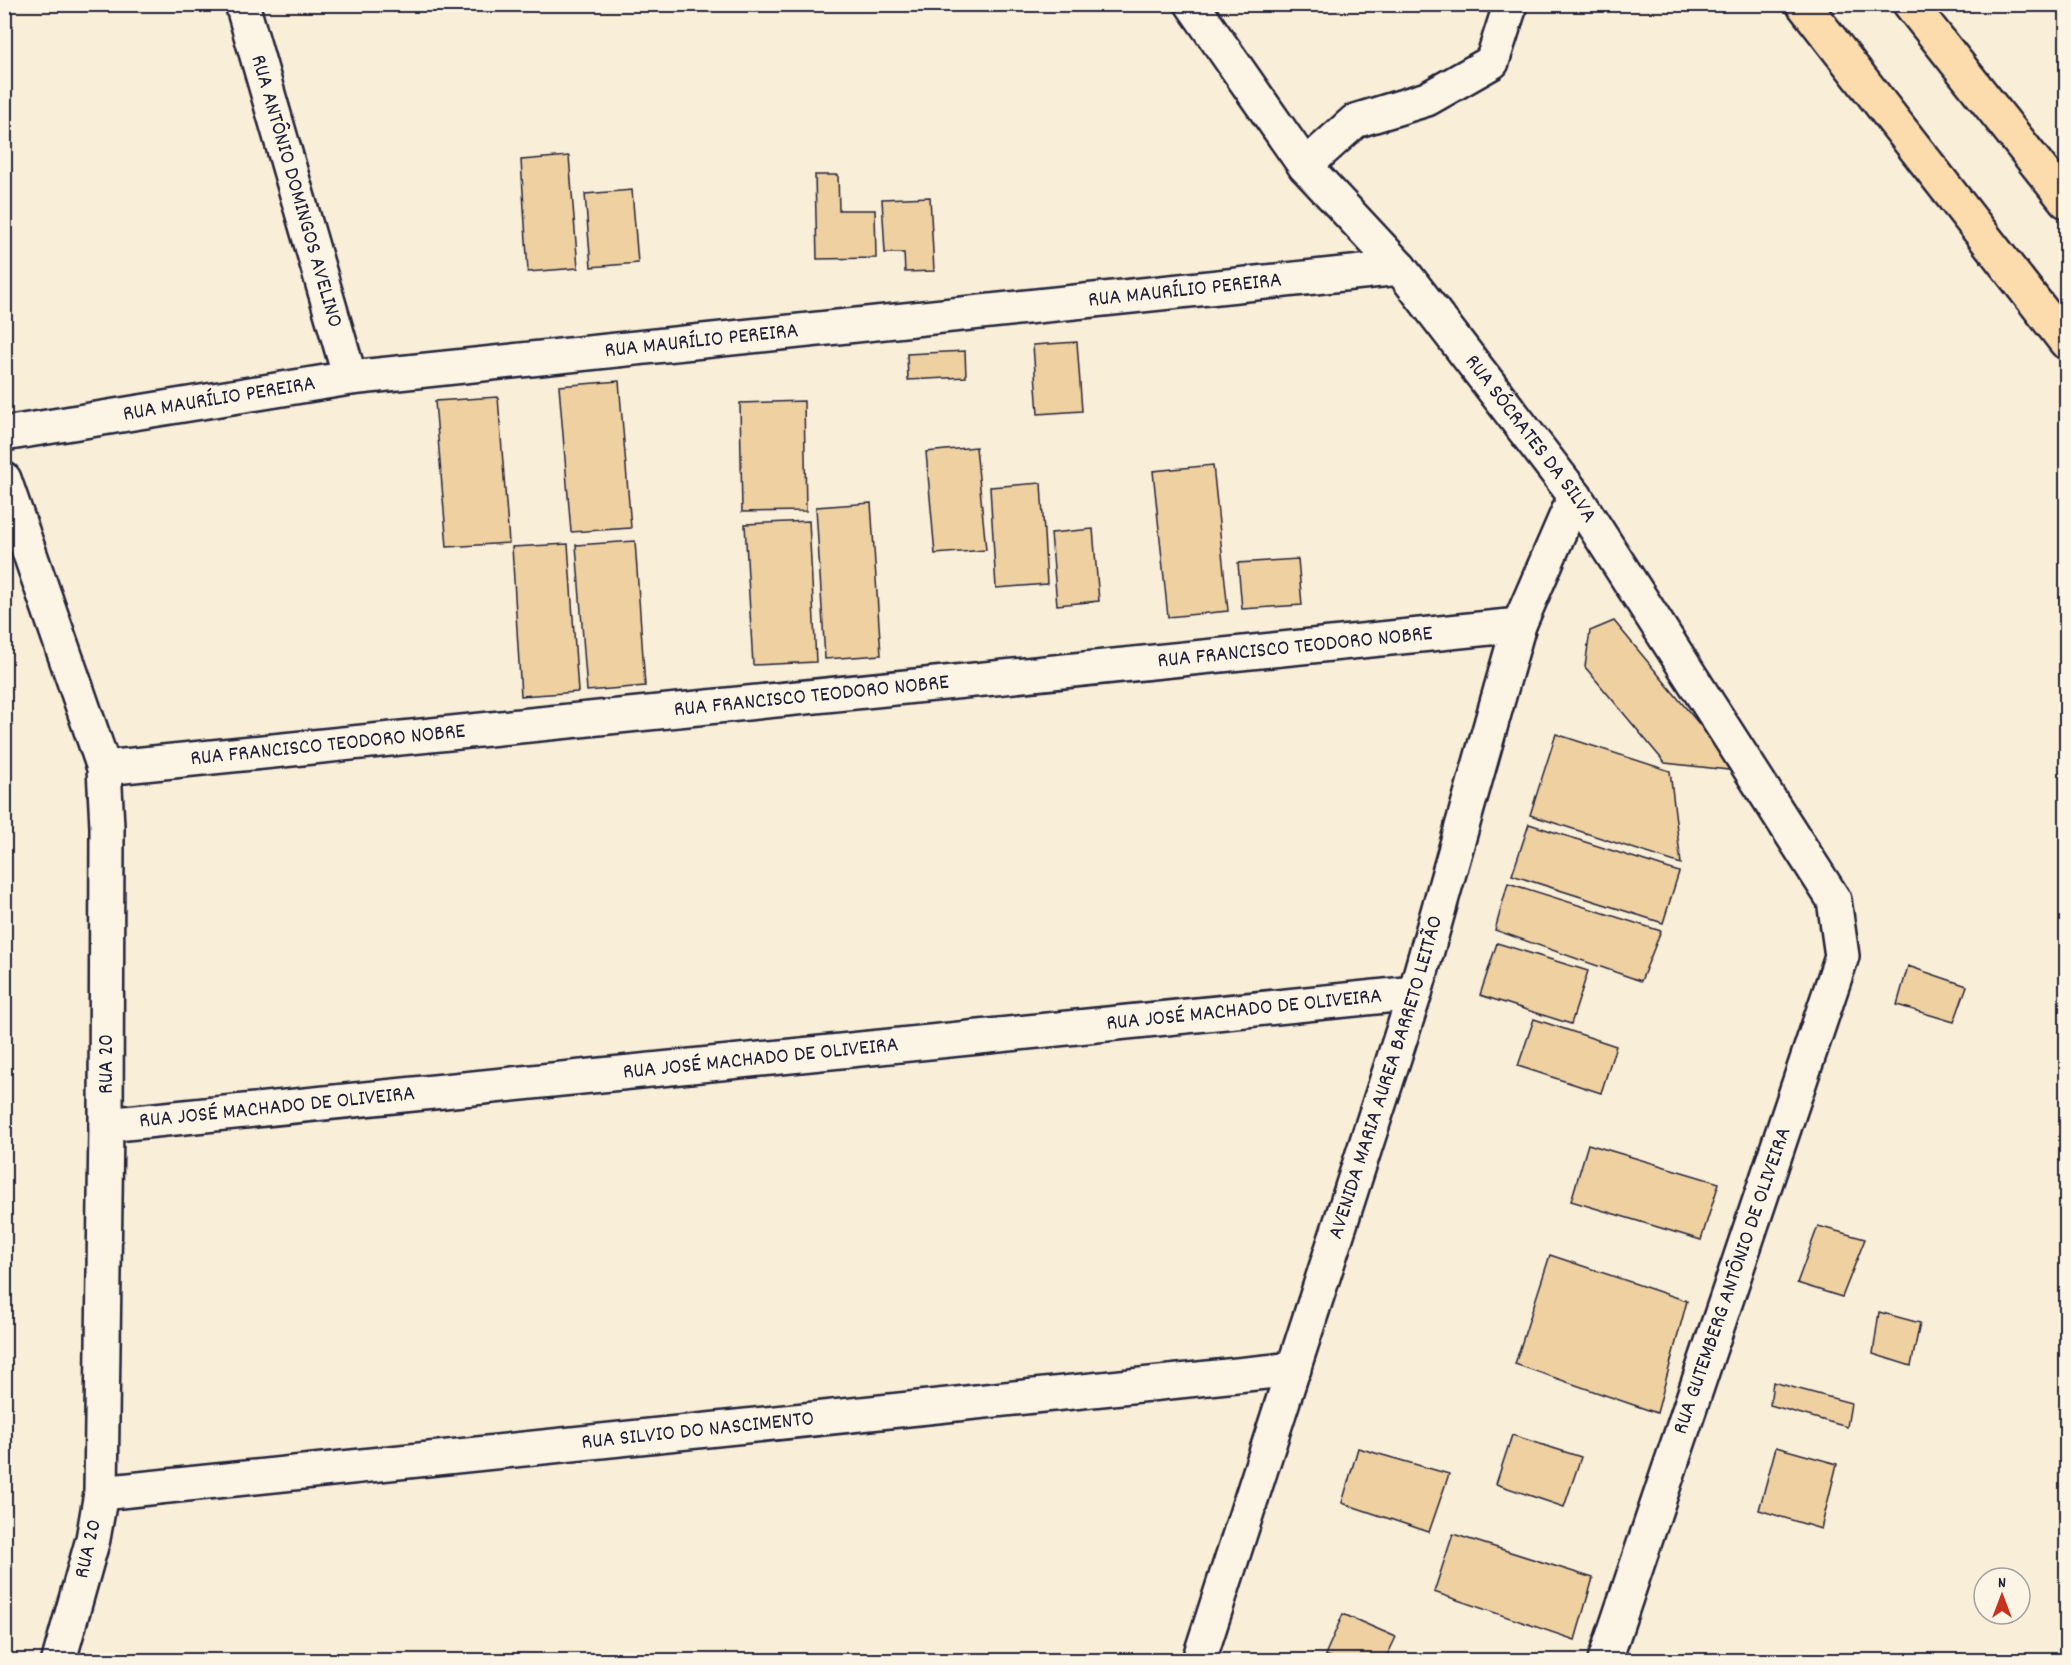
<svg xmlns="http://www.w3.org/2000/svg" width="2071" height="1665" font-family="Dekko,sans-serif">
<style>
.building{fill:#eed0a1;stroke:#22223b;stroke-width:1.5}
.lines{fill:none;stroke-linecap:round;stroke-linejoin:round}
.minor-casing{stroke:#22223b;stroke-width:38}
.highway-casing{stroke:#22223b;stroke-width:38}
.minor{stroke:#fcf5e5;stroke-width:33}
.highway{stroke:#fcdcac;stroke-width:33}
.labels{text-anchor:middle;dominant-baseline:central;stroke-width:6;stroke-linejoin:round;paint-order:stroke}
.street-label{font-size:22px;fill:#22223b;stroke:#fcf5e5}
</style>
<rect width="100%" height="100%" fill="#f9eed7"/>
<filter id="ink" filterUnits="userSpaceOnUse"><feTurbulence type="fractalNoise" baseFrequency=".0167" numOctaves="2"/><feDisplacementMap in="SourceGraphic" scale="12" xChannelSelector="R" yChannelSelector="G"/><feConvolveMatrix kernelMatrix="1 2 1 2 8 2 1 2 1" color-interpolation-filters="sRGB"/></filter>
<g filter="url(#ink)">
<path class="building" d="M569,156L578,268L528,272L521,160Z
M815,175H838L839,210H875L876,258L817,259Z
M632,190L638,263L591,267L585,194Z
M930,197L934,271L905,272L904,253H885L882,199Z
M1077,342L1082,411L1038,414L1033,345Z
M965,351L966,377L908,380L907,354Z
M619,381L631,528L571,532L559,386Z
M498,397L509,543L447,547L435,401Z
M804,401L806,511L742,512L740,403Z
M976,447L986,550L935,554L926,452Z
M1213,465L1228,611L1168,617L1153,471Z
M1041,483L1047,584L996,588L990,487Z
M871,503L881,655L825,659L816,507Z
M809,521L816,662L753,665L745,524Z
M1093,529L1099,601L1057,605L1051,533Z
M635,541L645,686L587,691L576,545Z
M568,544L578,692L521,696L512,547Z
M1298,559L1302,605L1242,609L1238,563Z
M1614,621L1738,771L1665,763L1585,667L1590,631Z
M1556,734L1670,771L1681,864L1530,815Z
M1529,824L1679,872L1663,923L1512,875Z
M1508,883L1661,931L1641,981L1495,930Z
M1497,943L1588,971L1571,1024L1480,995Z
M1908,966L1967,986L1954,1022L1897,1005Z
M1534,1019L1616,1046L1601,1093L1518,1066Z
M1588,1144L1719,1183L1701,1240L1571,1201Z
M1818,1226L1865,1239L1842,1297L1797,1283Z
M1550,1255L1687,1301L1657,1413L1515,1364Z
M1879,1312L1920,1323L1911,1366L1873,1354Z
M1773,1382L1851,1403L1847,1427L1770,1405Z
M1512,1435L1581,1457L1564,1507L1496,1484Z
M1776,1447L1837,1464L1821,1529L1759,1510Z
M1358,1448L1449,1474L1429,1532L1342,1503Z
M1453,1534L1593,1578L1575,1640L1434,1592Z
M1343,1614L1396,1637L1385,1660H1337L1325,1655Z"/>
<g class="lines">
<g class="minor-casing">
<g id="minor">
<path id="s1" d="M242,4L350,378"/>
<path id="s2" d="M1192,4L1305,166L1400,268L1575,496L1834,900L1842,956L1605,1660"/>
<path d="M1305,166L1355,121L1427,99L1492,62L1509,9L1508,4"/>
<path id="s3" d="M4,434L350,378L1400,268"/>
<path d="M4,479L104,768L107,827L106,1125L101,1493L93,1539L59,1660"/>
<path id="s4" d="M104,768L1519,625"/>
<path id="s5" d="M106,1125L1415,993"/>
<path id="s6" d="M101,1493L1294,1369"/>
<path id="s7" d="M1199,1660L1415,993L1519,625L1575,496"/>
</g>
</g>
<g class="highway-casing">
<path id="highway" d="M1803,4L2066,342
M1910,4L2066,201"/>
</g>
<use href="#minor" class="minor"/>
<use href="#highway" class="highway"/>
</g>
</g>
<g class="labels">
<g class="street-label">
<text stroke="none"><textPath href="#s1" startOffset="195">RUA ANTÔNIO DOMINGOS AVELINO</textPath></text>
<text stroke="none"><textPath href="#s3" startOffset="1190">RUA MAURÍLIO PEREIRA</textPath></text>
<text stroke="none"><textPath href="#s3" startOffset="704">RUA MAURÍLIO PEREIRA</textPath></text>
<text stroke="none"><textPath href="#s3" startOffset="218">RUA MAURÍLIO PEREIRA</textPath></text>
<text stroke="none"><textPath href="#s2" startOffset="552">RUA SÓCRATES DA SILVA</textPath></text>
<text stroke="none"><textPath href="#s4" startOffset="1197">RUA FRANCISCO TEODORO NOBRE</textPath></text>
<text stroke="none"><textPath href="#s4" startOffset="711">RUA FRANCISCO TEODORO NOBRE</textPath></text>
<text stroke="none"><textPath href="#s4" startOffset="225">RUA FRANCISCO TEODORO NOBRE</textPath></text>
<text stroke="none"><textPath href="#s5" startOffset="1144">RUA JOSÉ MACHADO DE OLIVEIRA</textPath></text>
<text stroke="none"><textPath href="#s5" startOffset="658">RUA JOSÉ MACHADO DE OLIVEIRA</textPath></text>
<text transform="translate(107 1064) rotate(-90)">RUA 20</text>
<text stroke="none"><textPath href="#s7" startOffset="612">AVENIDA MARIA AUREA BARRETO LEITÃO</textPath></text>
<text stroke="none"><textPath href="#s5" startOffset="172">RUA JOSÉ MACHADO DE OLIVEIRA</textPath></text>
<text transform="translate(1733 1281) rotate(-71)">RUA GUTEMBERG ANTÔNIO DE OLIVEIRA</text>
<text stroke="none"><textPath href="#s6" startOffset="600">RUA SILVIO DO NASCIMENTO</textPath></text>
<text transform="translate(89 1549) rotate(-77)">RUA 20</text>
</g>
</g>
<rect width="2071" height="1665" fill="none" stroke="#fcf5e5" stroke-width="24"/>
<rect x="12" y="12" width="2047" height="1641" fill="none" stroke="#22223b" stroke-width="2" filter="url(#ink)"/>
<g transform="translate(2002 1596)"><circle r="28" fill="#fcf5e5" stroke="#a5a1a1" stroke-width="1.5"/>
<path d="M0-4.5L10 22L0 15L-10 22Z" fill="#c8321e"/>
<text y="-9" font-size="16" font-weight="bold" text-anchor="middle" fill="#22223b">N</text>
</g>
</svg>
